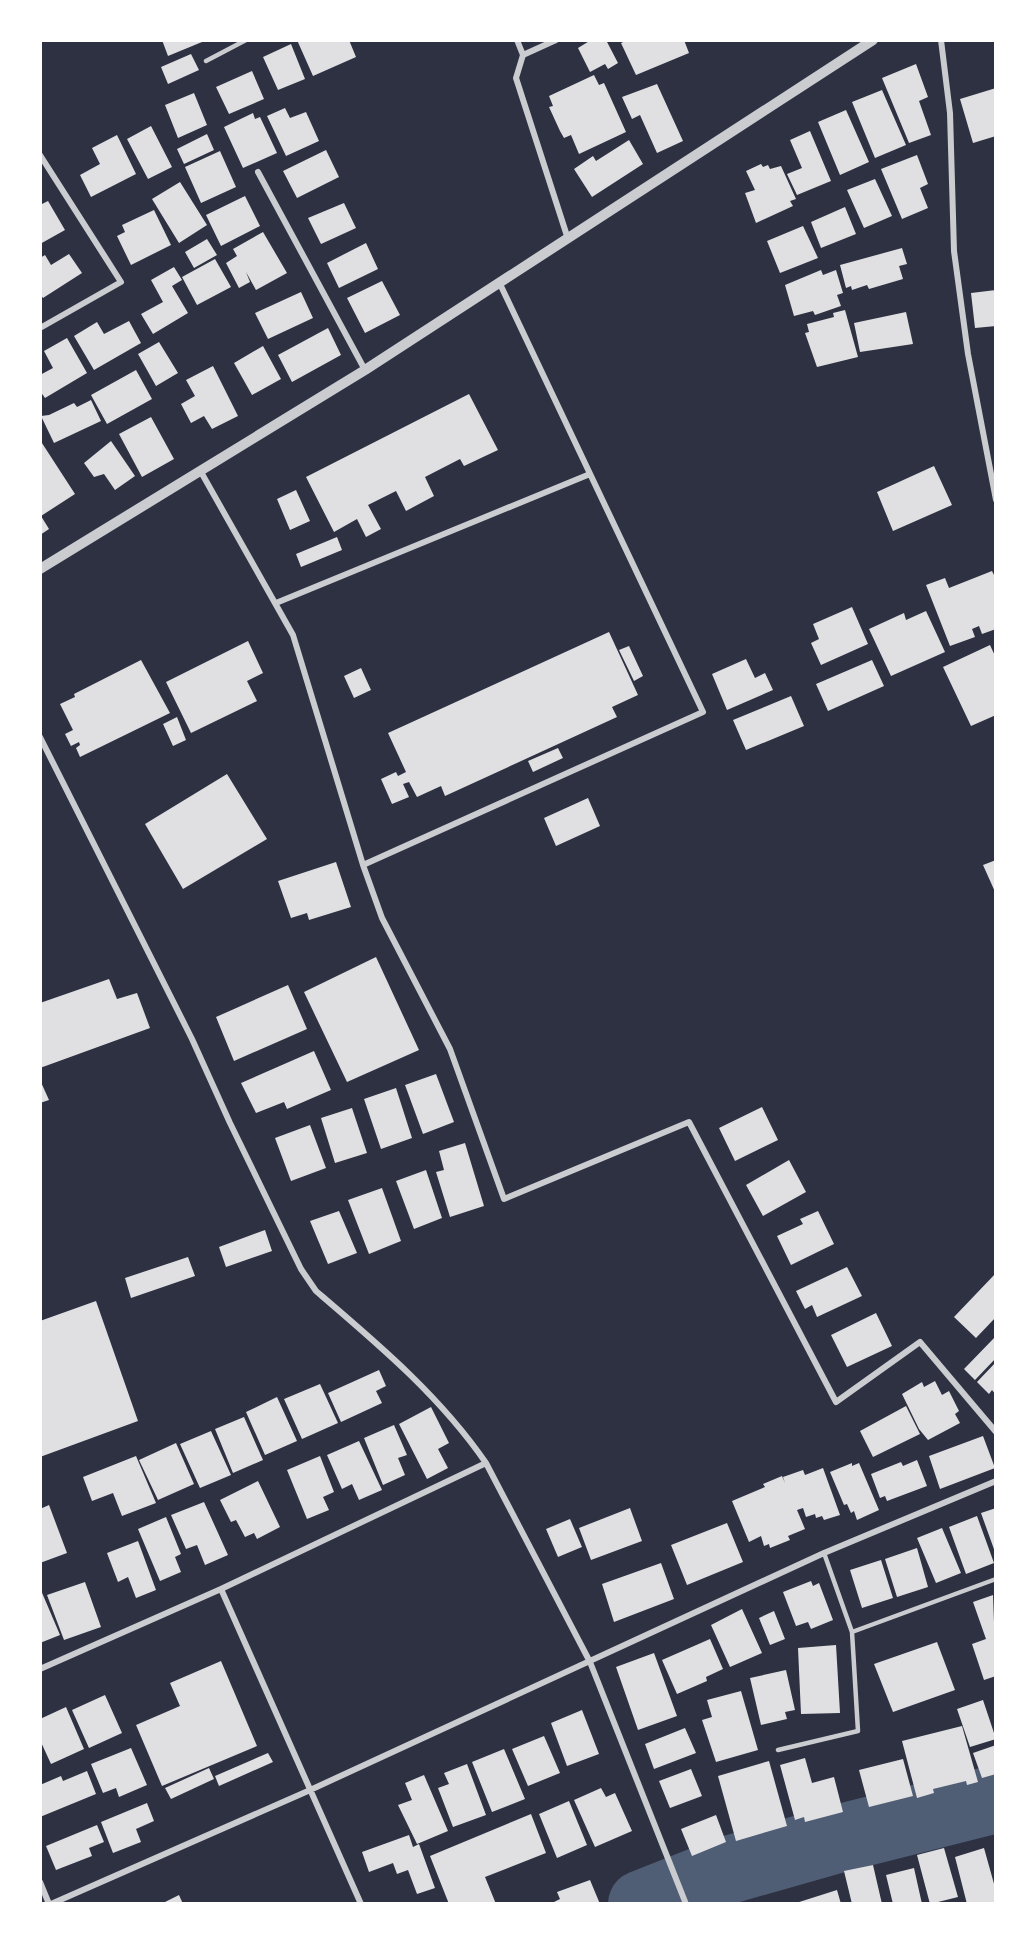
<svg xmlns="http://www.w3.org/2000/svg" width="1036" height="1944" font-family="Quicksand,sans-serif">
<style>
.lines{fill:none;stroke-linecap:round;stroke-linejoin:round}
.river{stroke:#4f5d75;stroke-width:68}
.building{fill:#e0e0e3}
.service{stroke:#caccd0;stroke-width:4.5}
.minor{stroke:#caccd0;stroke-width:6}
.tertiary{stroke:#caccd0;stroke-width:10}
</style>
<rect width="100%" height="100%" fill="#2d3142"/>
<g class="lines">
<path class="river" d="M642,1904L728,1870L837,1839L996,1799"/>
</g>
<path class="building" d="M162,40H202V42L168,56Z
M297,40H349L356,57L313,76Z
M591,40H606L618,63L608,69L605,64L590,72L578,48Z
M628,40H684L689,53L636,75L621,43Z
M291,44L305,79L278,90L263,57Z
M191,54L199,70L168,84L161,67Z
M916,64L928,97L919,101L931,135L909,143L882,78Z
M252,71L264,99L229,114L216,87Z
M594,75L599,85L604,83L626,132L579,154L571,135L564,138L560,131L549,107L553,106L549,96Z
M657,84L683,141L657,153L640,115L632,119L622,97Z
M996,88V136L973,143L960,99Z
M882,90L906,145L875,158L852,102Z
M194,93L207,125L178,138L165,105Z
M285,108L290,118L306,112L319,141L286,156L267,116Z
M846,110L869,162L840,175L818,122Z
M253,113L255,119L260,117L277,153L243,168L224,127Z
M151,126L172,167L148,179L127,139Z
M810,131L831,181L797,195L787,174L802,168L790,140Z
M207,134L214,150L184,164L177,149Z
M117,135L136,174L91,197L80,175L100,164L92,148Z
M629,140L643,164L592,197L574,169L593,156L596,161Z
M326,150L339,177L297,198L283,171Z
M220,151L236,187L201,203L185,167Z
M917,155L928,184L920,188L928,208L902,219L881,169Z
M761,164L763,167L768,165L770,169L781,166L796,199L790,201L793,206L756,223L745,193L755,190L746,171Z
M875,179L892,216L864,228L847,190Z
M180,182L207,225L179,243L152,199Z
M245,196L260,226L221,246L206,215Z
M48,201L65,230L40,244V205Z
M344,203L356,228L321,244L308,218Z
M845,207L856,234L821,248L811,222Z
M154,210L171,245L131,265L117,236L125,232L122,225Z
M803,226L818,258L780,273L767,241Z
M263,232L287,273L256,290L246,272L250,282L239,288L226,263L237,256L233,249Z
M207,239L217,255L194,268L185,252Z
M366,243L378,269L339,288L327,263Z
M902,248L907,264L899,266L903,279L869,289L867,285L852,290L851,286L846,288L840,265Z
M69,254L82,273L43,298L40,294V258L45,255L51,265Z
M215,259L231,287L197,305L182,277Z
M174,267L182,280L172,286L188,313L153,334L141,314L163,302L151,280Z
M821,270L823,275L836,270L843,293L837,295L841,306L815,315L813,311L794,316L785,285Z
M382,281L400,315L365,333L347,298Z
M996,290V326L975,328L971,293Z
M301,292L313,318L268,339L255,313Z
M845,310L858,357L817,367L805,333L809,332L807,324L834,317L833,313Z
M906,312L913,344L860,352L854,323Z
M129,321L141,343L94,370L74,336L97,322L104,334Z
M328,328L341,355L292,382L278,355Z
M67,338L87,373L45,398L40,391V375L53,368L44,351Z
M159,342L178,373L156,386L138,354Z
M263,346L281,379L252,395L234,363Z
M213,366L238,416L212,429L204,416L191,423L181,404L195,396L186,380Z
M136,370L152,399L107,424L91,395Z
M469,394L498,450L464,466L460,459L425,477L434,496L406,511L396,491L368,505L381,529L366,537L357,519L334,532L306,477Z
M91,400L101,421L54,443L41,416L49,415L74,403L77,407Z
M151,417L174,459L142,477L119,434Z
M40,440L75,494L41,516L49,529L40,535Z
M111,441L135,476L115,490L104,474L94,477L84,463Z
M934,466L952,505L893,531L877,492Z
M296,490L310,521L290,530L277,499Z
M337,537L342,550L301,567L296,554Z
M992,571L996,579V629L982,634L979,626L972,629L975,637L950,646L926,585L945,578L949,588Z
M852,607L868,644L821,665L811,643L819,639L813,624Z
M926,611L945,652L891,676L869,629L904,613L906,620Z
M609,632L638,695L612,707L617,717L445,796L441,786L417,797L409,782L403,784L409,797L392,804L381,779L396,772L398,776L406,772L388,733Z
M248,641L263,673L247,681L257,701L191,733L166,682Z
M990,645L996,658V715L971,726L943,667Z
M629,646L643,676L634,681L619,650Z
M746,659L755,678L765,673L773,690L727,710L712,674Z
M141,660L170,713L80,757L76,748L80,745L79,742L71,746L65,734L73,730L60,704L75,697L74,694Z
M872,660L884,686L828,711L816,684Z
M361,668L371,690L354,698L344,676Z
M791,696L804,726L746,750L733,720Z
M177,717L186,740L173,746L163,724Z
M558,748L563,758L533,772L528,761Z
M227,774L267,839L183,889L145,824Z
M588,798L600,826L556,846L544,818Z
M996,860V894L983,865Z
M336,862L351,907L309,920L307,913L291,918L278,881Z
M376,957L419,1050L347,1082L304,992Z
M109,979L117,999L137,993L150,1028L40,1068V1003Z
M288,985L307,1029L234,1061L216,1017Z
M314,1051L331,1090L287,1109L284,1102L256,1113L241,1083Z
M436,1074L454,1122L423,1134L405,1085Z
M40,1080L49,1100L40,1103Z
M396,1088L412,1138L381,1149L364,1099Z
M762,1107L778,1140L735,1161L719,1128Z
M352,1108L367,1153L335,1163L321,1118Z
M310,1125L326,1168L291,1181L275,1138Z
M465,1143L484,1206L450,1217L436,1172L444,1170L439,1151Z
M789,1160L806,1192L763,1216L746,1185Z
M426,1170L442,1218L414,1229L396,1181Z
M382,1188L401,1241L369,1254L348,1200Z
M339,1211L357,1253L328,1264L310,1221Z
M818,1211L834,1244L791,1265L777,1236L803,1224L800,1219Z
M265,1230L272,1251L226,1267L219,1247Z
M188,1257L195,1276L131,1298L125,1278Z
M847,1267L862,1296L817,1317L812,1305L805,1309L796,1291Z
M996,1273V1317L976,1338L954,1317Z
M96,1301L138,1421L40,1457V1321Z
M876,1313L892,1346L847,1367L831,1335Z
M996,1336V1358L975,1380L964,1369Z
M996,1362V1395L992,1390L989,1394L977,1382Z
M379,1370L386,1386L376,1391L382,1403L341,1422L328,1393Z
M935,1381L942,1395L949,1391L959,1411L955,1414L960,1423L928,1440L919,1429L902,1394L922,1382L924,1387Z
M320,1384L338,1423L302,1439L284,1399Z
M277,1397L297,1441L265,1455L246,1412Z
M906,1406L920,1434L873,1457L860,1431Z
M431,1407L449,1443L438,1449L448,1468L427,1479L399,1424Z
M244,1417L263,1460L233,1473L215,1429Z
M394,1425L407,1455L398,1458L405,1475L383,1485L364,1438Z
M211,1431L231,1475L200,1488L180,1444Z
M983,1436L995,1468L940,1489L929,1456Z
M359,1441L382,1490L359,1500L352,1484L342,1489L327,1455Z
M176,1443L194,1484L158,1500L139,1460Z
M136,1456L156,1503L122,1516L113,1493L92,1501L83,1477Z
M320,1456L334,1492L323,1497L329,1510L307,1519L287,1470Z
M917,1460L927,1486L887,1501L885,1496L880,1498L871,1474L901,1462L903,1466Z
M852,1463V1466L859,1463L879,1510L857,1520L854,1511L851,1513L847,1504L844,1505L830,1472Z
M823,1468L840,1515L824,1520L822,1516L816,1518L815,1514L806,1517L803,1508L797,1510L805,1529L788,1536L790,1540L770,1548L769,1544L764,1546L761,1536L749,1542L732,1501L765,1487L763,1484L782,1476L785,1483L783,1477L803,1470L805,1475Z
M258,1481L280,1527L257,1539L254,1533L245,1537L236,1520L231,1522L220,1500Z
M204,1502L228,1555L205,1565L197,1545L186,1549L171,1515Z
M49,1505L67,1553L40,1563V1509Z
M630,1508L642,1541L591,1560L579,1528Z
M996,1508V1552H995L981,1513Z
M977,1516L994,1563L966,1574L949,1527Z
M166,1517L181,1554L175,1557L181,1572L160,1581L138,1529Z
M570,1519L582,1547L558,1557L546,1529Z
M727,1523L743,1562L687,1585L671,1545Z
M942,1528L961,1573L936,1583L917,1538Z
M138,1541L156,1590L136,1598L128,1577L118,1582L107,1553Z
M917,1548L928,1587L897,1597L885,1559Z
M881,1560L893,1598L862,1608L850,1570Z
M661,1563L674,1599L614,1622L602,1584Z
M811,1581L813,1586L819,1583L833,1620L811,1629L808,1622L796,1626L783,1592Z
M85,1582L101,1627L64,1640L47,1595Z
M40,1588L60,1635L40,1643Z
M993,1595L996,1676L984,1680L972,1644L986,1639L973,1602Z
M742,1609L762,1653L730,1667L711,1625Z
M774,1611L785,1639L770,1645L759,1618Z
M710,1639L723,1669L706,1677L707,1681L677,1694L662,1660Z
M937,1642L955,1690L893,1712L874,1664Z
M836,1645L840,1713L801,1714L798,1648Z
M654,1653L677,1716L638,1730L616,1667Z
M221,1661L257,1746L162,1786L136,1725L180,1706L170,1683Z
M786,1670L795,1710L785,1712L787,1719L761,1725L750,1678Z
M741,1691L758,1750L716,1762L702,1720L712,1717L707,1700Z
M105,1695L122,1733L89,1748L72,1710Z
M983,1700L996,1739L970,1747L957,1709Z
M66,1707L84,1749L51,1764L40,1740V1719Z
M582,1710L599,1754L567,1766L551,1723Z
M962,1726L978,1782L967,1785L966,1781L933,1789L934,1793L917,1798L902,1741Z
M685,1728L696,1753L654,1769L645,1744Z
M544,1736L560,1773L528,1786L512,1749Z
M996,1745V1774L982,1778L973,1753Z
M131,1748L147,1785L119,1797L116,1788L103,1793L91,1764Z
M504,1749L525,1799L492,1812L472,1762Z
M268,1753L273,1762L219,1786L215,1776Z
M805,1758L812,1783L834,1777L843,1812L805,1822L804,1817L795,1820L780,1765Z
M903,1759L913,1796L869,1807L859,1770Z
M769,1761L787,1826L736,1841L718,1776Z
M467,1764L486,1815L453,1827L438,1788L449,1784L444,1773Z
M209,1768L214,1779L171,1799L165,1788Z
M691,1769L702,1796L670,1808L659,1781Z
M87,1771L96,1794L40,1817V1785L61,1776L63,1781Z
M424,1775L448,1831L417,1844L398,1805L412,1800L405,1783Z
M601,1788L606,1797L615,1793L632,1831L595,1847L574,1800Z
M569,1801L587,1845L557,1858L539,1814Z
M147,1803L154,1821L136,1829L141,1842L113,1853L101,1822Z
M531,1814L546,1853L485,1877L496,1904H449L430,1856Z
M716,1815L726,1842L692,1856L681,1829Z
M97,1825L104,1842L89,1848L92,1856L56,1870L46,1846Z
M409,1835L413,1847L419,1844L435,1888L417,1894L408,1870L397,1874L393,1863L369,1872L362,1852Z
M944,1848L958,1897L930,1904L917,1855Z
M984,1848L996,1891V1904H967L955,1857Z
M873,1865L882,1904H852L844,1871Z
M914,1868L922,1904H893L886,1875Z
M590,1880L600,1904H550L560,1899L557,1892Z
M837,1890L841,1904H796V1903Z
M179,1895L183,1904H161Z"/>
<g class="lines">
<path class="service" d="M206,61L246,40
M824,1553L852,1632
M778,1750L858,1731L852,1632L996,1579"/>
<path class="minor" d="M517,40L523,55L516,78L568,239
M941,40L950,113L954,251L968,354L996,500
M523,55L556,40
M40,155L121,282L40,328
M258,172L365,370
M201,472L293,635L363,865L703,712L500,284
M276,603L590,474
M40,737L192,1039L230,1123L301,1269L316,1291C378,1344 440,1396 486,1463L590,1662L686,1904
M363,865L382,918L450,1049L504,1199L689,1122L836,1402L920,1342L996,1432
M221,1589L486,1463
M40,1669L221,1589L361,1904
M40,1882L49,1904
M51,1904L308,1791L824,1553L996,1481"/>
<path class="tertiary" d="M40,569L365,370L873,40"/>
</g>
<rect width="1036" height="1944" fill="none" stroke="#ffffff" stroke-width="84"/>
</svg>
